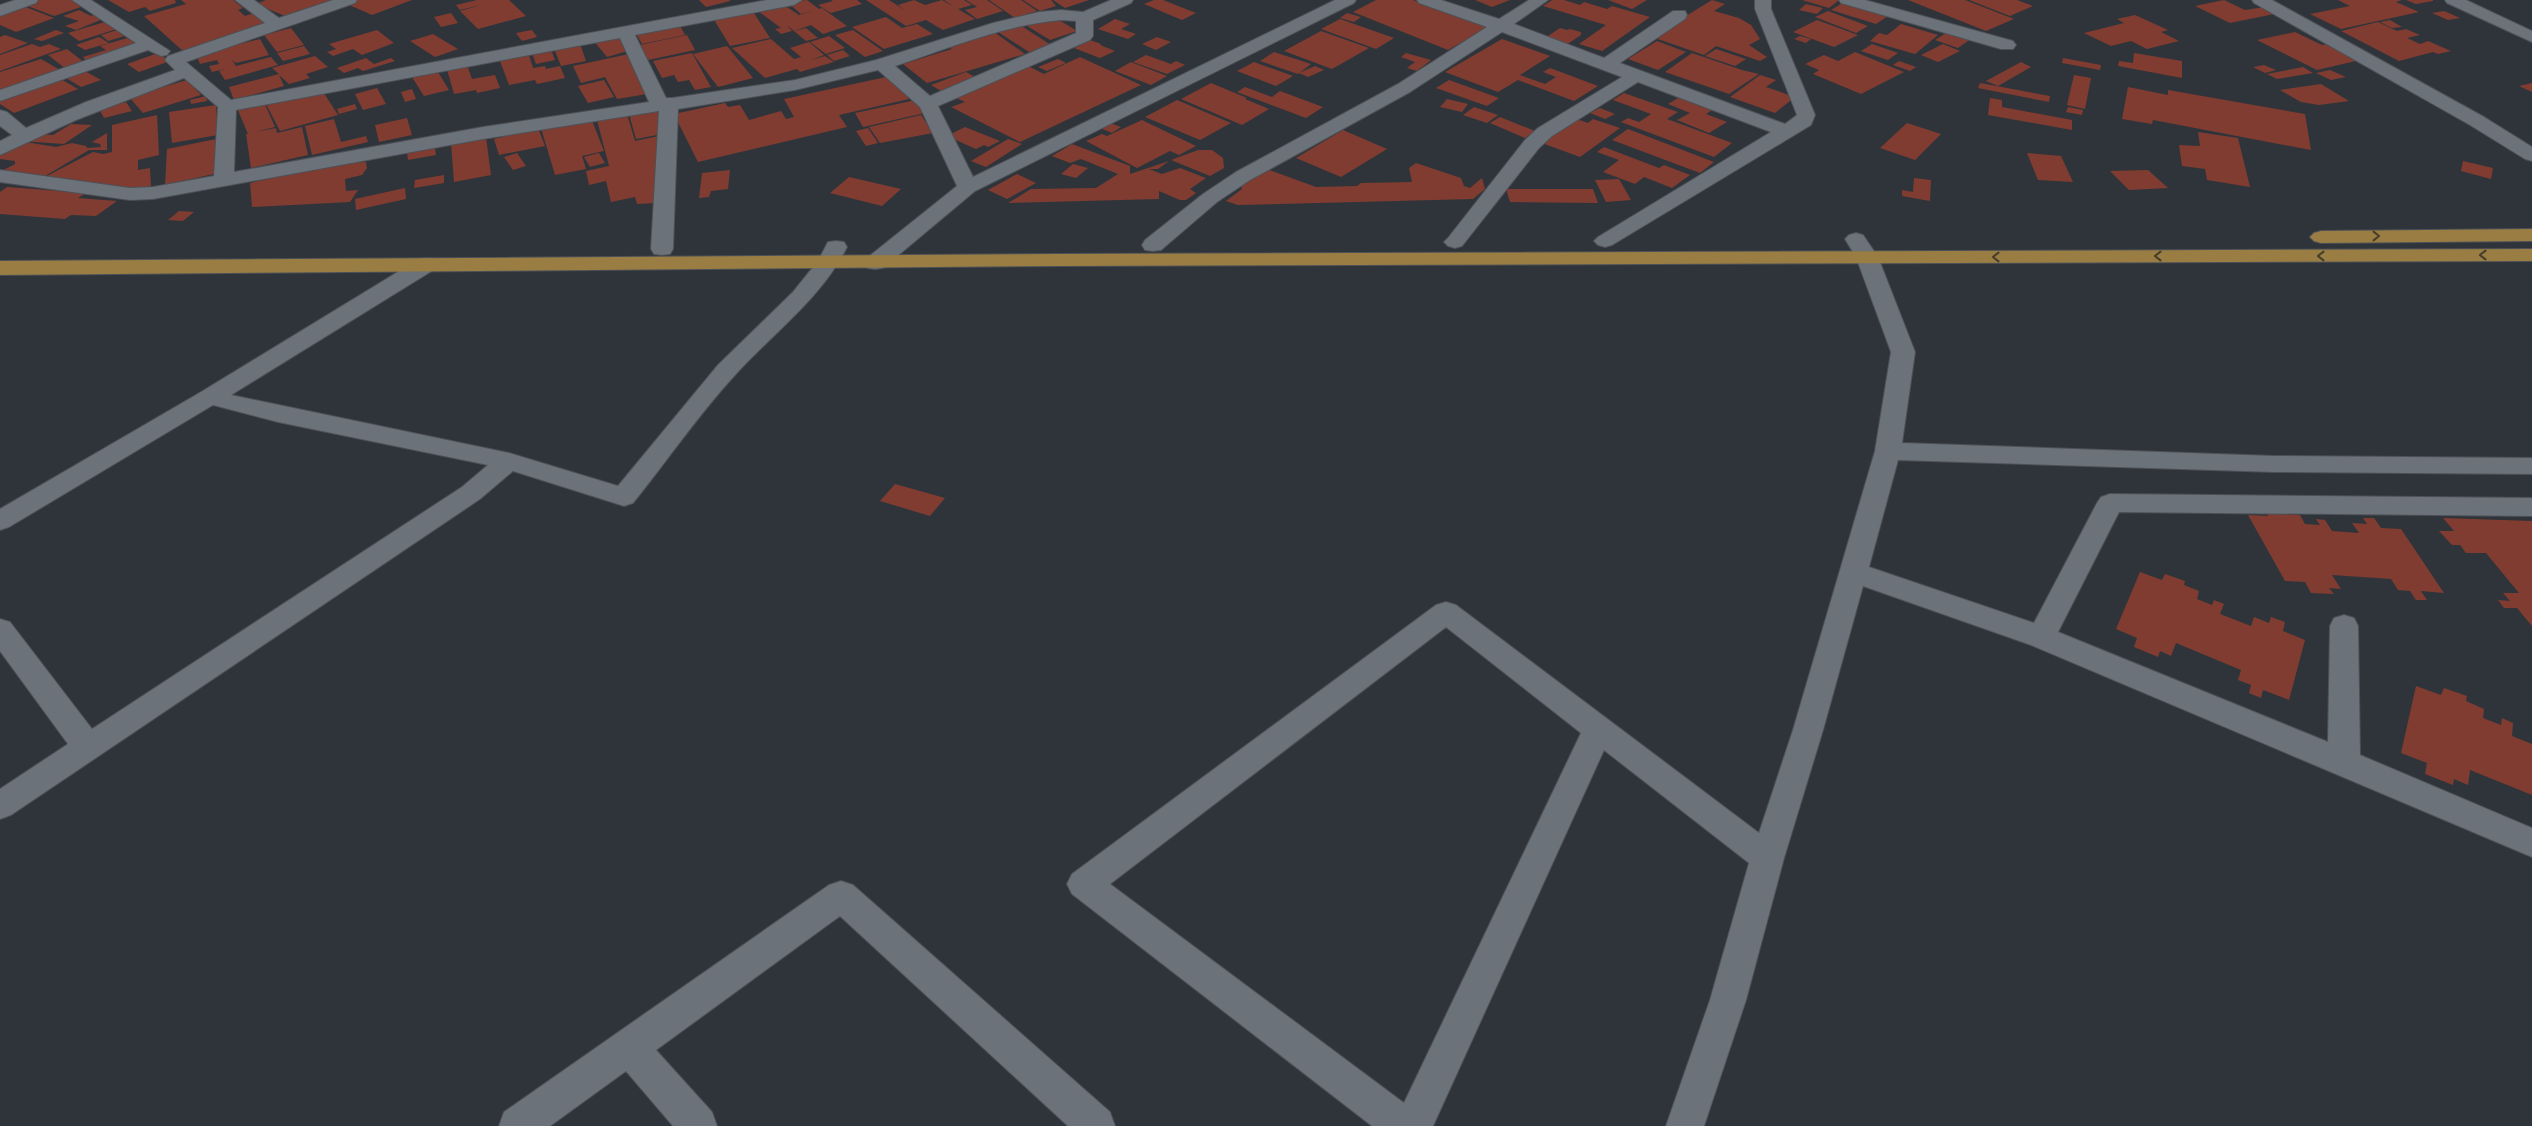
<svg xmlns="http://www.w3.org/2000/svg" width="2532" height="1126" font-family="Helvetica,sans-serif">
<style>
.building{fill:#803c30}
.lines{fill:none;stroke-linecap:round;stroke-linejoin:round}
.minor-casing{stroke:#4d5157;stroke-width:2}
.major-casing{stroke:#4d5157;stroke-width:2}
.minor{fill:#6c727a;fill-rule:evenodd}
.major{fill:#997d42;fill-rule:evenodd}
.oneway{stroke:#463d2b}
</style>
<rect width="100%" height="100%" fill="#2f343b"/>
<path class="building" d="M39,0H74L84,6L54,16L25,5Z
M108,0H175L176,3L150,11L145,7L129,12Z
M181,0H233L243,8L238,10L245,16L254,13L270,26L184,52L144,16L186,4Z
M266,0H341L311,11L305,9L285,16L256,4Z
M358,0H412L372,15L347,4Z
M477,0H509L526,16L478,29L460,11L481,5L460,10L456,5Z
M699,0H730V1L706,7Z
M807,0L819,9L801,14L787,2Z
M831,0H857L862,4L831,13L818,5L833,1Z
M866,0H889L906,11L898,5L914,0L925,5L942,0L954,7L944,0H964L972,5L958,9L975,19L943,30L926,20L906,26Z
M966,0H987L1003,11L977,19L965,10L977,7Z
M989,0H1021L1037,11L1015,18Z
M1023,0H1051L1056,6L1040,11Z
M1053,0H1089L1065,8Z
M1154,0H1163L1196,13L1182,20L1144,4Z
M1376,0H1413L1489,27L1448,50L1353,12Z
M1475,0H1510L1492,7Z
M1552,0H1564L1580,5L1584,2L1607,9L1612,6L1650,17L1602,51L1579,44L1606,25L1543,6Z
M1608,0H1647L1632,9Z
M1712,0L1725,4L1714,11L1739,18L1751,25L1760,39L1749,45L1767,57L1760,61L1716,46L1704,55L1652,37Z
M1802,0H1839L1829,8Z
M1908,0H1965L2014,19L1986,31Z
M1969,0H2017L2033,6L2010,16Z
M2224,0L2245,10L2265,7L2279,13L2230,23L2195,6Z
M2338,0H2402L2396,2L2419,12L2341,29L2310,14L2350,6Z
M2406,0H2433V1L2416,4Z
M1844,2L1888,16L1876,24L1831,10Z
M1806,4L1823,8L1817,14L1799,10Z
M784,5L799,15L822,8L847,26L823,34L811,25L794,31L787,25L792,31L781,34L775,29L781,28L758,11Z
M23,6L54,18L16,32L0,25V14Z
M79,10L91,16L95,14L103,19L76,30L65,26L79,21L63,16Z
M752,10L770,38L730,46L713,18Z
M1828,11L1868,26L1856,33L1815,17Z
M2444,11L2460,18L2448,20L2432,13Z
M451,13L458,23L441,27L434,17Z
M1347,13L1361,17L1354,22L1340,18Z
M2135,15L2168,30L2161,32L2179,41L2147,49L2131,41L2111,46L2084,33L2124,23L2117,19Z
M886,17L902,28L917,24L933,34L884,49L852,27Z
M1054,17L1077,31L1050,40L1027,26Z
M1115,19L1130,24L1121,29L1136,34L1128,39L1098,29Z
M1340,19L1394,38L1376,49L1321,29Z
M1817,20L1858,35L1834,47L1793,32Z
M2390,20L2402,27L2392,28L2380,22Z
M108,21L120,28L79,41L68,33Z
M2378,22L2397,31L2406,29L2420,35L2407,38L2420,44L2428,41L2451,51L2438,54L2433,52L2399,61L2341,31Z
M679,24L685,35L642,44L636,33Z
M1901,24L1938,35L1915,54L1870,41L1879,33L1887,35Z
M1020,25L1051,45L1029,52L998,32Z
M291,28L304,45L277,52L264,35Z
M806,28L818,38L806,41L794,31Z
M1560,28L1567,30L1570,29L1581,32V35L1563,47L1542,40Z
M121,29L128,35L108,41L101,35Z
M56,30L64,33L42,41L34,39Z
M377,30L394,43L362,55L353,49L333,56L327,52L336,49L329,44Z
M532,30L537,37L522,41L516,33Z
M853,30L883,51L865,57L835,35Z
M1321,31L1369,48L1332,69L1284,51Z
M1949,31L1972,38L1958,48L1935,40Z
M994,32L1025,54L927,83L903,64L952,49L947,46Z
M2295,32L2322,45L2327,44L2360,60L2317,70L2257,40Z
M433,34L458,49L435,57L410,41Z
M616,34L631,50L607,57L593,40Z
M5,35L28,43L0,54V37Z
M687,35L695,50L648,60L640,45Z
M134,36L143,44L87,62L83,57L106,50L100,46Z
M829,36L845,48L826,54L810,42Z
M1800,36L1811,39L1806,43L1794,39Z
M99,37L109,43L85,50L76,45Z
M1157,37L1171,42L1156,50L1142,44Z
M260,39L269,55L236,63L232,60L236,66L271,57L278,65L225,80L219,71L225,69L212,72L209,66L219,64L217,60L200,64L196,54Z
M771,39L794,59L801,57L790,48L809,42L824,55L811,60L825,56L834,62L800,72L797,69L765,78L732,48Z
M1502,39L1550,56L1520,75L1545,84L1556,77L1543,72L1550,68L1598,86L1574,101L1518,80L1498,92L1445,72Z
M1090,40L1101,44L1100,45L1115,51L1100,58L1074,48Z
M579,41L586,61L561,66L553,46Z
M1657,41L1686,52L1658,70L1628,59Z
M32,44L40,47L49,44L61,49L0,71V55Z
M1872,44L1898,53L1888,60L1861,51Z
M1943,44L1960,51L1938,62L1921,55Z
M304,46L310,54L283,61L277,53Z
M727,46L753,78L718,87L693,54Z
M550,47L555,60L536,64L531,51Z
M67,49L85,63L66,69L48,55Z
M1716,49L1746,59L1735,66L1705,56Z
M843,50L850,56L834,61L827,55Z
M1274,52L1311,64L1298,74L1260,61Z
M1855,52L1904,72L1861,94L1813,74L1819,70L1805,64L1824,55L1838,61Z
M158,53L170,61L139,72L127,64Z
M692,53L711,87L695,90L689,80L678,82L674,75L662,78L653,61Z
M1406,53L1431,60L1417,71L1407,68L1415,62L1401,57Z
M1692,53L1742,70L1759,74L1729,94L1665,72Z
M2134,53L2182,61V78L2118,66L2119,61L2133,63Z
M629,54L647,94L617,99L605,77L581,83L573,66Z
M529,55L533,68L545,66L546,69L560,66L565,78L537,84L535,80L509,85L500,61Z
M1146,55L1171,64L1176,61L1185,65L1167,74L1133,62Z
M315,56L328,67L306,74L310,78L289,84L279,75L284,86L234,100L229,87L279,74L272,68Z
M1080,57L1141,85L1020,142L951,107L965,102L952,96L1024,64L1044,74Z
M366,58L374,64L391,58L395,61L363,71L358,68L344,73L337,68Z
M2063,58L2101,65L2100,70L2062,63Z
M41,59L62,71L0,93V72Z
M1058,59L1066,63L1047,71L1038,67Z
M1899,61L1916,67L1910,71L1893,65Z
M466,62L472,79L495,75L500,88L477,93L476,90L454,94L446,66Z
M1131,62L1167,76L1151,85L1115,71Z
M1254,62L1293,76L1276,86L1237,71Z
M2021,62L2031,67L1998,86L1986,81Z
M2264,65L2276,70L2265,73L2253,67Z
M1315,66L1324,70L1308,77L1299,73Z
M435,67L449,90L424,96L410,74Z
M2303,67L2313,73L2277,79L2267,74Z
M81,69L101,80L81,87L61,75Z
M2330,70L2346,77L2331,80L2316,73Z
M966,72L977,78L941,91L931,85Z
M1760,75L1776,80L1766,87L1795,97L1775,113L1730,97Z
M2074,75L2091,78L2085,109L2067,105Z
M891,76L909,99L839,115L847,127L698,162L674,114L725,103L728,107L740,105L749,120L781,111L786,119L794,117L784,99Z
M59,78L78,89L14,113L0,104V98Z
M187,80L201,95L143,113L129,97Z
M604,80L614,97L588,103L578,86Z
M1449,80L1499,98L1487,106L1436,88Z
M1211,83L1247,98L1245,99L1269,109L1242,125L1181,99Z
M1980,83L2050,96L2049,102L1978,88Z
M2532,83V92L2519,86Z
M2321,84L2349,101L2319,105L2301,102L2280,90Z
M1245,87L1272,97L1280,91L1323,107L1306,118L1237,92Z
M2128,87L2168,95V90L2305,114L2311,150L2153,120L2152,124L2122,119Z
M377,88L386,104L363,110L355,94Z
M412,89L416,99L405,102L401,92Z
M322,90L338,115L280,131L266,104Z
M1624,93L1678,112L1667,119L1732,143L1714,157L1621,122L1628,118L1639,122L1651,114L1613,100Z
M1683,95L1715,108L1706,114L1727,122L1709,133L1677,120L1690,113L1668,104Z
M206,96L207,101L191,104L190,100Z
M1990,98L2002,100V107L2072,120V130L1988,115Z
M1447,99L1468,104L1462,112L1440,107Z
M916,100L925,113L863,127L855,113Z
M1177,100L1231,123L1200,140L1145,117Z
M126,102L132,111L104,118L99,109Z
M264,102L275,127L256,132L276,128L277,133L302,127L308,155L251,168L246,134H248L237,108Z
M355,104L357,109L339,114L337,109Z
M216,105L218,135L172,143L169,112Z
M1474,107L1498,115L1487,123L1463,115Z
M2068,107L2083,110L2082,115L2066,112Z
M658,108L662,134L636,139L629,114Z
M1600,108L1615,114L1605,119L1590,113Z
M627,114L635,141L664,135L656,203L637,204L635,197L611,202L606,181L589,185L586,171L609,166L597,120Z
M157,115L159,155L138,160V170L150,168L151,186L129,191L79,180L68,183L45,177L93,152L103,154L112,152V125Z
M921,115L933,133L880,143L869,127Z
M1500,117L1535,131L1525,138L1490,123Z
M407,118L412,135L379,142L375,125Z
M591,118L604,151L582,156L586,169L555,175L541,128Z
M1574,118L1588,123L1593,119L1620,128L1580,157L1539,142Z
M334,119L341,142L366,136L368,142L312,155L305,126Z
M1142,120L1196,146L1179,155L1170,151L1137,168L1086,141L1102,134L1107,136Z
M1110,123L1121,127L1112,133L1100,128Z
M1907,123L1941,134L1915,160L1880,148Z
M71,124L92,125L64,144L20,141L32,134L53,135Z
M965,127L1000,141L988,147L984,145L976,149L947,136Z
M538,128L545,146L499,155L494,139Z
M868,128L878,143L866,146L856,131Z
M1628,129L1714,162L1700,173L1612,140Z
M1343,130L1387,149L1341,177L1296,158Z
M2198,132L2238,138L2250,187L2207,180L2205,169L2182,166L2179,145L2200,146Z
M107,133V150H89L40,179L0,172L15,164V161L0,159V152L25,142L56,147L72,143L86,146L87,148L101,147L100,144L92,142Z
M486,137L491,175L454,182L451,143Z
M221,138L218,173L165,185L167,149Z
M1008,139L1022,144L986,167L971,161Z
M1072,144L1130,166V174L1169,161L1158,169H1149L1162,174L1180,168L1206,178L1190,189L1196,193L1186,200H1180L1159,191V199L1008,203L1031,189L1096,188L1118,174L1081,159L1070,163L1052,156Z
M1604,147L1659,168L1664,165L1690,175L1672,188L1644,177L1635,184L1603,172L1619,160L1597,152Z
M435,148L436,155L408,160L407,153Z
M1198,150H1212L1223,158L1224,168L1210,176L1171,160Z
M517,153L526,166L513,170L504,157Z
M599,153L605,163L590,167L584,157Z
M2027,153L2061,156L2073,182L2038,180Z
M2463,161L2493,168L2491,179L2461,171Z
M366,162L367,168L362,175L345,179L346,191L358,190L350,202L252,207L250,183L340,163Z
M1416,163L1461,178L1464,186L1470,188L1482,178L1485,189L1473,199L1238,205L1226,201L1242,189L1241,184L1264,168L1316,187L1357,186L1361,183L1412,182L1409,168Z
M1073,164L1088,168L1076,178L1061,174Z
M730,170L728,189L711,191L709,197L699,198L702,173Z
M2148,170L2168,188L2129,190L2110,171Z
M1017,174L1036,183L1007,199L988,190Z
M444,175V183L414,188L415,180Z
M849,177L901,189L882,206L830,193Z
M1914,178L1931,180L1930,201L1902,196V190L1913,192Z
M1619,179L1631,200L1606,202L1595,180Z
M7,187L86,193L78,198L117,201L96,216L71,215L65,219L0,214V192Z
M405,188L406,199L356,210L355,199Z
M1506,189H1593L1598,203L1510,202Z
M179,211L194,212L183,221L168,220Z
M895,484L945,498L930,516L880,501Z
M2265,509L2283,510L2286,514L2300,515L2305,524L2320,525L2316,519L2325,520L2332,531L2359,533L2352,523L2367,524L2363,518H2374L2381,528L2401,529L2444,593L2421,591L2427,600H2416L2410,591L2398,590L2391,579L2332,575L2341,589L2329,588L2334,594L2311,593L2305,582L2285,581L2248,515L2268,516Z
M2443,518L2532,521V626L2517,608H2504L2498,600L2510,601L2503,593H2519L2486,553H2466L2460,545H2452L2439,531H2454Z
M2140,572L2162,580L2165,574L2185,581L2184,585L2199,591L2197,599L2212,605L2214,600L2224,604L2220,614L2251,626L2254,617L2269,623L2271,617L2285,622L2283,631L2305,640L2289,700L2263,690L2261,698L2249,693L2251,685L2238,680L2241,670L2176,643L2171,656L2160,651L2158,657L2134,647L2137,638L2116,629Z
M2416,686L2441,695L2444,688L2467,696L2466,701L2484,709L2483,718L2501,725L2502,718L2513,723L2512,736L2532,744V795L2470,770L2468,785L2454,779L2453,785L2425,774L2427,763L2401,753Z"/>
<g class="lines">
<g class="minor-casing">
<path id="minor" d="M15,0H38L36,3L0,16V5Z
M72,0H91L170,51L167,55L161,56L148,50L0,101V90L136,43Z
M235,0H254L279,18L333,0H357L355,3L186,62L231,100L767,0H802L794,5L635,35L666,98H672L795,80L876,60L993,23L1039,12L1061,10L1083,12L1111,0H1133L1131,3L1093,20V36L1090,40L938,106L973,177L1335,0H1356L1354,3L975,191L883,268L875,269L867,268L864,263L867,258L957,186L920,107L878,70L795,90L678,109L673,249L670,254L662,255L654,254L651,249L659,111L483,139L153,199L130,200L0,182V170L130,188L153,187L214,176L218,107L184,78L76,120L0,155V141L12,135L0,126V110L7,112L26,128L86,102L175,70L165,60L168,56L265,23ZM1061,20L1076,21V33L930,96L895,66C949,48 1004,25 1061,20ZM620,38L649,102L483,127L234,172L236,110Z
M1417,0H1441L1499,19L1529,0H1548L1514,24L1604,58L1673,11H1685L1687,15L1685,19L1620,63L1785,124L1797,115L1755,9V0H1771V9L1815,115L1811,125L1612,245L1605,247L1598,245L1594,241L1598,237L1771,132L1638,82L1552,136L1539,148L1462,246L1455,248L1448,246L1444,242L1448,238L1525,140L1538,128L1622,77L1502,32L1410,92L1250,180L1217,202L1161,250L1153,251L1145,250L1142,245L1145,240L1203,194L1236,172L1398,84L1487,27L1419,3Z
M1839,0H1865L2013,41L2016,45L2013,49H2001L1841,3Z
M2252,0H2272L2484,117L2532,147V161L2525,159L2470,125L2254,3Z
M2445,0H2466L2532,31V42L2447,3Z
M1856,233L1863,235L1878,257L1915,352L1902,443L2274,456L2532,458V474L2274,472L1898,460L1869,567L2034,623L2097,503L2101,497L2110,494L2532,498V516L2119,512L2058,632L2328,742L2330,626L2334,618L2344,615L2354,618L2358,626L2360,755L2532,828V857L2031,645L1863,586L1823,730L1784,858L1746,1000L1704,1126H1666L1710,1000L1749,863L1604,750L1433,1126H1372L1072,894L1067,884L1072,874L1436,605L1446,602L1456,605L1759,833L1793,730L1875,451L1891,352L1856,257L1845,239L1849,235ZM1446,627L1581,733L1404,1103L1110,884Z
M836,241L844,242L847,247C821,299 773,333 735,375C698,415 667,461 633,503L624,506L513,471L480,499L11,815L0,819V789L68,744L0,651V619L10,622L92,729L462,487L488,465L278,422L213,405L9,527L0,530V509L201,392L419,259L427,258L435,259L438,264L435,269L231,395L509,453L618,486L718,365L793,292L818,261L828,242Z
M841,881L853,885L1110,1112L1115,1126H1068L840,916L656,1050L712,1112L717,1126H673L626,1071L550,1126H499L504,1112L829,885Z"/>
</g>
<g class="major-casing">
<path id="major" d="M2532,229V241L2321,243L2314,241L2310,237L2314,233L2321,231Z
M2532,249V261L1059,266L0,275V261L1059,254Z"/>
</g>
<use href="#minor" class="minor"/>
<use href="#major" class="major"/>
</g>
<defs><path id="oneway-chevron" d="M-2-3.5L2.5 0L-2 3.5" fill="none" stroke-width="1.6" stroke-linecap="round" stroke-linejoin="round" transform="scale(1.25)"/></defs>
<g class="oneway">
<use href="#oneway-chevron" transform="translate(2376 236)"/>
<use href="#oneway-chevron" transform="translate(2483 255) rotate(180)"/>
<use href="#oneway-chevron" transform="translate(2158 256) rotate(180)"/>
<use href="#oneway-chevron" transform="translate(2321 256) rotate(180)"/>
<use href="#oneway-chevron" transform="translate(1996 257) rotate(180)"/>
</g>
</svg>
